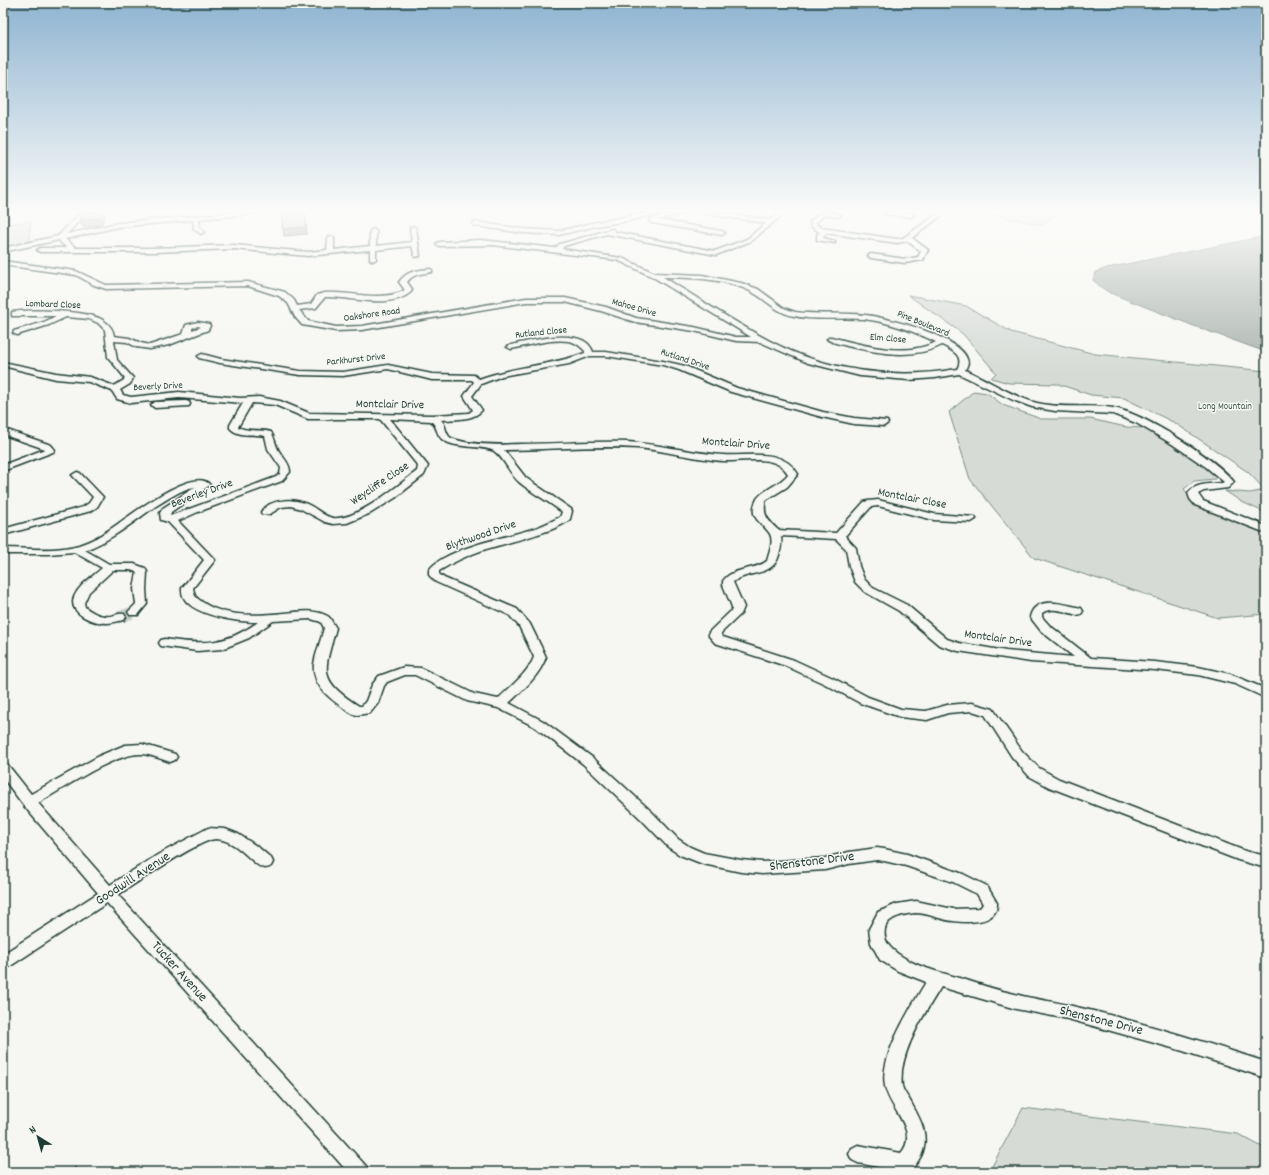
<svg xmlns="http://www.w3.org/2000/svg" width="1269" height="1175" font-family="Dekko,sans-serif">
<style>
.green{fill:#d6dbd6;stroke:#7a8c85}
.water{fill:#aab3ae;stroke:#72847d}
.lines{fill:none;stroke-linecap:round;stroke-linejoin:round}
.minor-tunnel{stroke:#cbd1cc;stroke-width:12;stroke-dasharray:12 6;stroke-linecap:butt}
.minor-casing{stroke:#1f3d34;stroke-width:3}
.minor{fill:#f6f6f2;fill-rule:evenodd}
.shaded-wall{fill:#878c88;stroke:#1f3d34}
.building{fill:#c1c8c3;stroke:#1f3d34}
.labels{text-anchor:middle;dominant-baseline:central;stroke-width:3;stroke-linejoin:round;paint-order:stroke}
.far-street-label{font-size:10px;fill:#1f3d34;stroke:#f6f6f2}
.far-park-label{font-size:10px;fill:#445d54;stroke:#f6f6f2}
.street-label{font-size:12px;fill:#1f3d34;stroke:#f6f6f2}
.near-street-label{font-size:14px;fill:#1f3d34;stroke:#f6f6f2}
</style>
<rect width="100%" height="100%" fill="#f6f6f2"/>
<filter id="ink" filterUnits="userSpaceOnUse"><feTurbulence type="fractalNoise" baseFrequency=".025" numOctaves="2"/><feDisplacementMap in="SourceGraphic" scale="8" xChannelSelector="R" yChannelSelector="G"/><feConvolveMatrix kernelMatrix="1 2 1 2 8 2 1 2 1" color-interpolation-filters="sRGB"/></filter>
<g filter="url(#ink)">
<path class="green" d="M981,212H1060L1041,225Z
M31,221L29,236L31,242L3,249V225Z
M908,295L966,306L1011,332L1095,354L1266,371V513L1242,502L1225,491L1250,493L1265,490L1248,472L1175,423L1124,398L1091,395L1058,384L1009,383L991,378L996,373L963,334Z
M974,391L987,393L1003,405L1041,419H1090L1126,427L1144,428L1205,463L1217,472L1215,479L1194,481L1184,489L1192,499L1266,533V614L1218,618L1034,558L970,479L949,412Z
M1023,1108L1238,1134L1266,1149V1172H989Z"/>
<path class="water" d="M1266,236V352L1194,326L1110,293L1101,287L1093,280L1096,272L1107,268Z"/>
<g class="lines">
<path class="minor-tunnel" d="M120,617L134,612"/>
<g class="minor-casing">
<path id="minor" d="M81,212H87L67,234L118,223L238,212H255L252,214L199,219L200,228L204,232L201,234L194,229L193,220L118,227L65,239L76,248H154L234,245L308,252L327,250L328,238L331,236L334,238V250L370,246V231L373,229L376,231V246L412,242L410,228L413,226L416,228L420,256L415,257L412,246L376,250V259L373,261L370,259V250L308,256L234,249L154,252H40L37,250L40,248H67L61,243L59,240L3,252V248L58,236Z
M653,212H662L628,221L596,226L559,235L524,233L475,226L472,224L475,222L524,229L559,231L596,222Z
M677,212H685L659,220L722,231L725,233L722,235L652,223L649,221L650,219Z
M703,212H715L770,220L780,212H786L751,241L716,255L607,234L564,246L562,249L622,258L655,273L702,275L741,283L758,289L784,308L795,312C818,315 842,312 865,315C886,317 961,337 967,359C969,363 967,366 965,370C989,380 1011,396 1037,403C1062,409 1088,404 1113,408C1141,412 1217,459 1234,482L1228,488L1204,491L1198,494L1203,501L1266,526V533L1195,505L1190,499L1188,493C1196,483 1210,484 1222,483L1224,482L1206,467L1172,444L1136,423L1113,414L1055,411L1032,407L1013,400L959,374L935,378L909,380L860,376L808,363L760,342L736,341L694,331L635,322L601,311L565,302H526L362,330L336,331L302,325L295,317L288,303L279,296L248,286L106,289L94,285L76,275L3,265V261L76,271L106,285L248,282L285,292L294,300L297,306L311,304L317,295L324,293C351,291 378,302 404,291V289L399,282C407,271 417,270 430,269L432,270V272C422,274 414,273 407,282L412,289L411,292C391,310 349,296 325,297L316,308L299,310L308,321L336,327L362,326L526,298H565L606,307L636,318L694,327L736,337H751L653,277L617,260L493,245L439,246L436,244L439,242L481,240L555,248L560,244L612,229L614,230L615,232L715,251L747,239L766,223L706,214ZM663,277C691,278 724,278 750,291C765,298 776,313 794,316C817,321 840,317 864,319C889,322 913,331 936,342C904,358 863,345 831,337L827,339C832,343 841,344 847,346C878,353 913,360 942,345C952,350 965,356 957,369C893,380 826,371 768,340C732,321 698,298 663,277Z
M820,212H830L841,215L838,217L825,214L816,222V224L822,228L897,239L903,238L940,212H946L912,238L928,250L923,260L905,263L871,258L868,256L871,254L905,259L918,257L921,251L907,241L897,243L826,233L823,238L835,241V243L817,240V235L819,232L811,226L810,222Z
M882,212C890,211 907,210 914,215L911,217L885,214Z
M12,312C30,309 91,310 104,321C110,325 113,329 114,336L129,338L141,343L150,345L183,334L186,325L198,322L209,324L210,326L208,330L169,345L150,349L136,347L127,342L114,341L117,360L133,378L130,384L120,390L123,395L131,397L179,392L240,398L259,397L280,401L309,413L433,415L469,413L473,410L464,396L474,382L472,380H432L388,369L343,376L300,375L220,363L199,358L198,356L202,354L221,359L300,371L343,372L388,365L432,374L474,375L479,379C514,366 551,366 585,353V351C582,348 579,345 575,343C558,336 528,346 511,349L507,347L511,345C530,341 585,325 593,352H606L663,361L685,366L737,388L823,412L854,418L887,421L888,423L884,426L854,424L822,417L731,392L679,370L663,365L606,356H590L569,364L502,376L481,384L472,396L482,410C473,421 454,419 441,420C447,425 444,433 451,438C470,446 500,445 520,444C556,444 591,441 627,442C659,444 691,453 723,455C749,457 782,447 798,474L787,487L766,500C762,515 768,520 778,530L836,533L864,502L868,501L878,500L934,514L975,517L976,519L971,522L934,520L878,506L871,507L845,536L856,548L859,566L864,579L873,588L907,605L947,639L959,643L1006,651L1074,657L1041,631L1030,617C1035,594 1066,605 1081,608L1083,611L1081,614L1077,615C1066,612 1052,606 1042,613V617L1049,625L1091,658L1155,662L1198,667L1230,674L1266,689V698L1235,684L1198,675L1155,670L1031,662L958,651L939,645L899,611L865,592L855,582L849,566L846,549L836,539L781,536C782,544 781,548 779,555C773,577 749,570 733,582L744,607L741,614L721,633V635L723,637L794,660L833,678L868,697L901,709L926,711L947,705L972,703L993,709L1022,751L1039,768L1059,779L1245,851L1266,856V868L1238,860L1049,787L1029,776L1012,757L985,715L972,711L948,713L927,720L900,717L860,703L825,684L786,666L715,643L709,636V632L732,610V607L723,585V581C733,567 754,571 767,561C769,553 774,542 770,534C762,521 747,519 757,499C761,491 781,484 788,474C776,453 743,462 723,461C694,459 667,451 638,448C593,445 548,450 504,450L526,478L571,509L572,511L570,519C560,531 501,544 483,550C468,555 453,562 439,571V574L444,578L517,609L530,624L546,657C540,675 523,690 509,703L543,721L593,758L652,812L678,839L690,847L704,853L741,860L762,862L825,858L849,852L877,848L884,849L907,854L963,874L987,886L997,903C998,924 968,923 953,921C941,920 928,913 915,913C905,914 887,917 885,929C882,945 897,954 908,960C924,969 943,973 960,978C978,984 996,990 1015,994C1032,999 1051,1001 1068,1005C1135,1020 1201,1041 1266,1062V1078L1183,1051L1068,1019L1016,1009L941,987C925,1013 907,1040 902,1070C902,1075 901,1081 902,1086C903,1090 906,1095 909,1099C919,1117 931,1135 921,1156C917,1163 913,1170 904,1172L858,1163L852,1160L849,1154L852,1148L858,1145L901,1153C920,1131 889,1109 885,1086C879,1057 911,1007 926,982L898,971L880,960L871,943L869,929L878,912L897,904L916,901L953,909L980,908L983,904L977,894L953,882L906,866L884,861L877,860L849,864L825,870L762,874L741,872L703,864L680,855L668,847L642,820L583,764L535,727L498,708L467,701L415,675H405L387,682L384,686L378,703L370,713L357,715L353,714C336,703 311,688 314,664C316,652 321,640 324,628L321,622L311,619L273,621L249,638L222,649L197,651L161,646L159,643L161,640L165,639C203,645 226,645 258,622C239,622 179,615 182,588L204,560L168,522L161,520L160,513L163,508L195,487C181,489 168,499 156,506C133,522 112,540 85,550L109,564H134L145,568L147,572L146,589L147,604L138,615H130L128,612L136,604L134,589L137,572L130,570H113L89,592L84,603L85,607C93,613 100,617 111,616C116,615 119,613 124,614L126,617L124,620C118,621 112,623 106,623C93,623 68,614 74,597C79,585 92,577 102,568L74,552L48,554H3V548C28,548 55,552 79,545C91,541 102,535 112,528C127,518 195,464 210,485L171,512L170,516L276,477L280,474L281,468L268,449L265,436C253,433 239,438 230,428V425L243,403L179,398L131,403L117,399L112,391L89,382L56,379L3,366V362L56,373L90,377L114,386L124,380L125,378L108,357L105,330L98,323L89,319L66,317L49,325L17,335L13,333L14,331L44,322L56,316H12ZM198,326L201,327L192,330V328ZM252,403L275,405L308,419H380L418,466L417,471C398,485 357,521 333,518C325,517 318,510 311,506C296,498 272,497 261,512L262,514H270L281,507L291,506L301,509L325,522L333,524L347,523L371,513L395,498L424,475L428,466L390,419L431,421C438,427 436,435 443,440C455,449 484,445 494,451C505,459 509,473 519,482C532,493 548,501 562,512L560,517C550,522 540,527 529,530C503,538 444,549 429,570V575L436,582L509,615L519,626L534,657C528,673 510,687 498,699L474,694L421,668L404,667L379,676L372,685L366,701L362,706H359C317,679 324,672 336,628L329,617C315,608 299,612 284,613C255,616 217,618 195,596L193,588L215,560L178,521L198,512L282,481L290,472C290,463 283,458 279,451C275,445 275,438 271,432C261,429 248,432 238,427Z
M186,401L189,402L190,404L189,406L155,408L151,405L155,402Z
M7,430L51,445L55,450L53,452L3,471V465L45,449L4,435V431Z
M77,472L80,473L103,497L97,507L91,511L3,535V529L83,507L89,503L93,497L72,475Z
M142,744L175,754L177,757L175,760L170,762C161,759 150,754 140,754C113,754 63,789 38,803L110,885L159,854L208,828L225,829L238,834L258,847L271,858L273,862L271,866C270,867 267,868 265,868C253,867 239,840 216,839C200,839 135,884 118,895L366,1166L369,1172H348L107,903L9,967L3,969V954L98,893L24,806L3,778V763L8,765L31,794L101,755L125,745Z"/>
</g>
<use href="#minor" class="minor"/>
</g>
<path class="shaded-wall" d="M103,212H104L105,217L101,225L83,227L80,220Z
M305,212L307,234L284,236L283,229Z"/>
<path class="building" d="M85,212H103L99,218L80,220Z
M281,212H305L306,227L283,229Z
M75,1167L79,1172H69Z"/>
</g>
<linearGradient id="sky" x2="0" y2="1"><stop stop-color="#8fb4d1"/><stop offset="0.56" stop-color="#fbfbf9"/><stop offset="1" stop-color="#fbfbf9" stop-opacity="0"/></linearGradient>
<rect width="1269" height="376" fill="url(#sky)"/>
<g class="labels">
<g class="far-street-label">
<text transform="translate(53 305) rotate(2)">Lombard Close</text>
<text transform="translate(634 308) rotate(16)">Mahoe Drive</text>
<text transform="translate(372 315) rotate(-8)">Oakshore Road</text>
<text transform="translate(923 324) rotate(22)">Pine Boulevard</text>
<text transform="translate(541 333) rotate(-6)">Rutland Close</text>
<text transform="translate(888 339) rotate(5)">Elm Close</text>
<text transform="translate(356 360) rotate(-6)">Parkhurst Drive</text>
<text transform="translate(685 360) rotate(18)">Rutland Drive</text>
<text transform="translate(158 387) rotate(-3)">Beverly Drive</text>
</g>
<g class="far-park-label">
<text x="1225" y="407">Long Mountain</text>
</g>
<g class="street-label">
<text transform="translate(390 405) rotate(1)">Montclair Drive</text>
<text transform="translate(736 444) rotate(4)">Montclair Drive</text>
<text transform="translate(380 484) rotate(-34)">Weycliffe Close</text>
<text transform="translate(202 494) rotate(-20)">Beverley Drive</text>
<text transform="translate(912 499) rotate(11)">Montclair Close</text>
<text transform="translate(481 536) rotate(-19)">Blythwood Drive</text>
<text transform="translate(998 639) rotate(8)">Montclair Drive</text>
</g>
<g class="near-street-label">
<text transform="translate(812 862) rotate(-7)">Shenstone Drive</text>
<text transform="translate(133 879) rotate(-33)">Goodwill Avenue</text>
<text transform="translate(179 972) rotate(48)">Tucker Avenue</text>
<text transform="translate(1101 1021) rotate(14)">Shenstone Drive</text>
</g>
</g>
<rect width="1269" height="1175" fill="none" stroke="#f6f6f2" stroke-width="16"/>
<rect x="8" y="8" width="1253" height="1159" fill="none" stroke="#1f3d34" stroke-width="1.5" filter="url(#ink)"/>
<g transform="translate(38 1137) rotate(323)" stroke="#f6f6f2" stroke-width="3" paint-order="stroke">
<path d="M0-3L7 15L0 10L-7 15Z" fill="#1f3d34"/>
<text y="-6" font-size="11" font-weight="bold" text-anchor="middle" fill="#1f3d34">N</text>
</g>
</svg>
